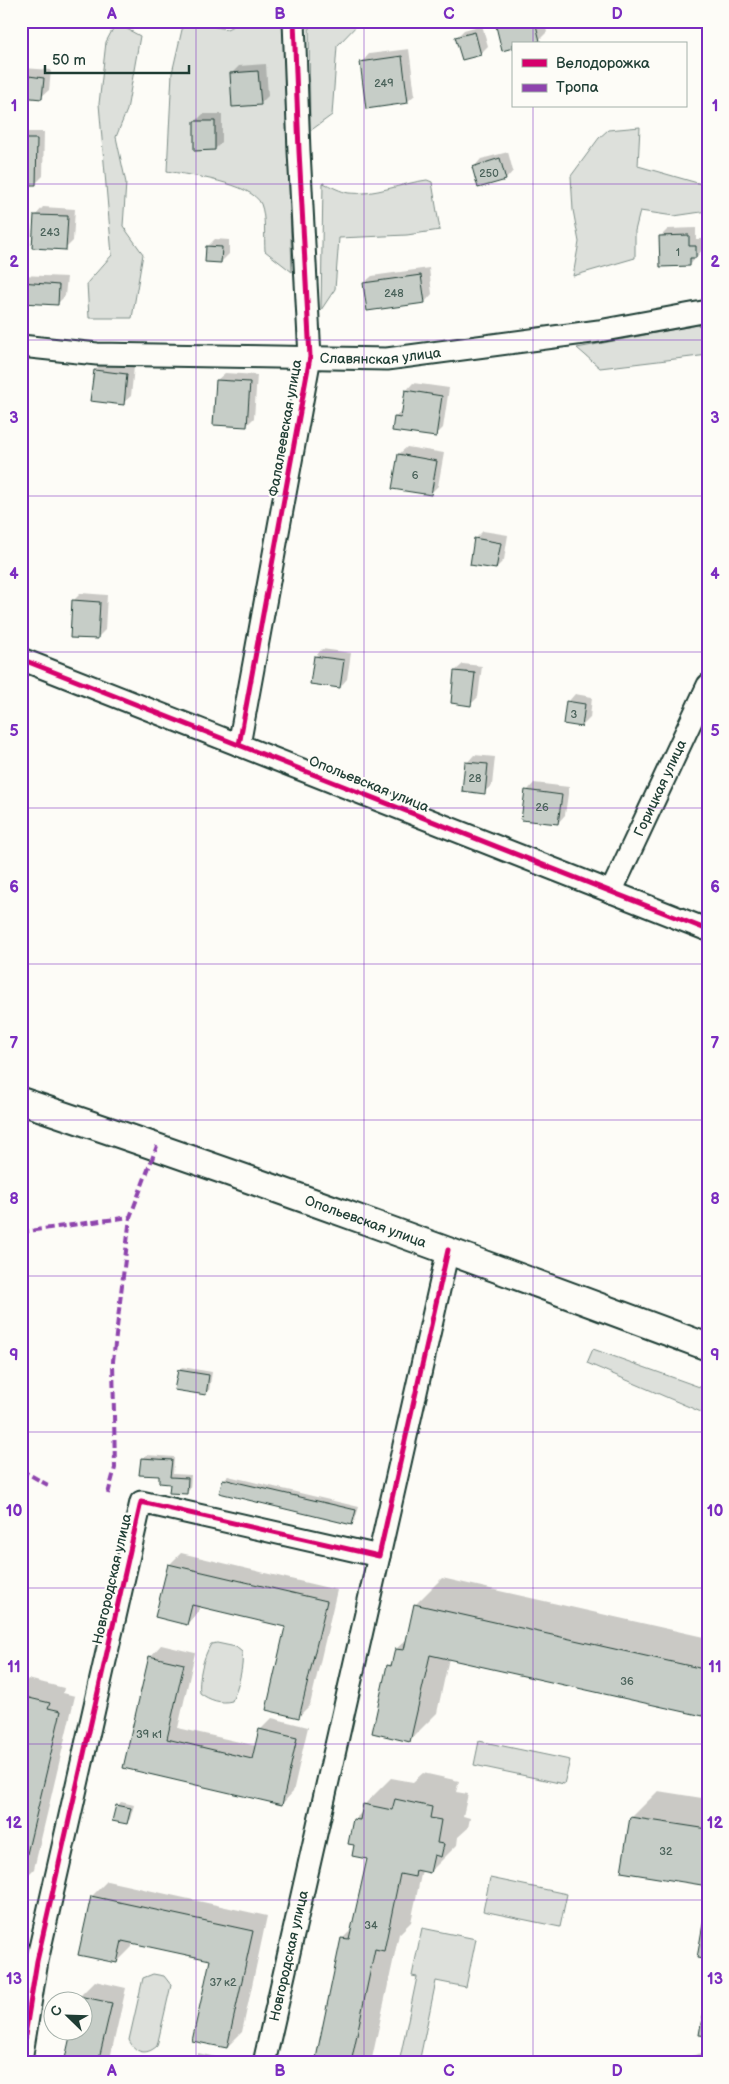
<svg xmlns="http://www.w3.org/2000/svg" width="729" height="2084" font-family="'Balsamiq Sans',sans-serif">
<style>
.green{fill:#dde0db;stroke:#7e8e88}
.shadow{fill:#0003}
.building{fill:#c6cdc7;stroke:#1f3d34}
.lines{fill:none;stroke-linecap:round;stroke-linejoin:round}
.minor-casing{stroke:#1f3d34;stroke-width:25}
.tertiary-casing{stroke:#1f3d34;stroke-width:30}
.minor{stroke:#fdfcf7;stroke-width:21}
.tertiary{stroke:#fdfcf7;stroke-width:26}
.quiet{stroke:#8e44ad;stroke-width:4;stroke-dasharray:8 4;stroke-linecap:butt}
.cycleway-casing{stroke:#fdfcf7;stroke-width:8}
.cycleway{stroke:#d6006c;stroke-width:5}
.grid{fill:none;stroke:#7b2cbf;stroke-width:1;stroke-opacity:0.55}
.labels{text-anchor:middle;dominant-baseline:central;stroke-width:4.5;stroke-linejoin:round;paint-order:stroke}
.number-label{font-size:11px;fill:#496159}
.street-label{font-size:14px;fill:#1f3d34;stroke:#fdfcf7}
.neatline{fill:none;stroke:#7b2cbf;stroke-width:2}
.grid-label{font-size:16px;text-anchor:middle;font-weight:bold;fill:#7b2cbf}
</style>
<rect width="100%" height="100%" fill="#fdfcf7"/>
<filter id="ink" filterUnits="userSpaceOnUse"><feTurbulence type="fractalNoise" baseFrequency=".02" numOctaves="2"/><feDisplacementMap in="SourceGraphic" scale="10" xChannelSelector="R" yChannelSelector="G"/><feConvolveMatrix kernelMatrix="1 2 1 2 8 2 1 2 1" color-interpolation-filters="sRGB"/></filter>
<g filter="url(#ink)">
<path class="green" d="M184,21L227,29L243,21H284L292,272L265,251C264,236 266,217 261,204C252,183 188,175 167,171L172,73Z
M309,21H361L337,46L332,115L310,131Z
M116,23L140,36L127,110L116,137L126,183L123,226L143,254L132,318H89L87,283L112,255L99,104L106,42Z
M640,127L638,166L701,184L708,204V211L674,216L640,211L635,231V258L573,276L579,242L573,210L571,176L599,138L608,130Z
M427,180L432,182L440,230L407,235L339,238L335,289L321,310L323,183C331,186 341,192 349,193C374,196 402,183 427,180Z
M708,323V355L600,368L577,348Z
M593,1349L708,1390V1415L587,1363Z
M217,1643L236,1647L242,1652C244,1667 238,1687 232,1701C221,1704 209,1700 200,1693C198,1679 203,1657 211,1644Z
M479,1741L570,1760L564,1784L474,1765Z
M490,1878L567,1894L560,1927L483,1911Z
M422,1928L476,1939L466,1987L436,1981L419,2063H399L417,1977L412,1976Z
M153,1974L164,1976L171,1985L157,2046C146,2056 135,2053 129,2040L143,1978Z"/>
<path class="shadow" d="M497,21H544L547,32L539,40L496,22Z
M482,25L488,46L480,54L457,37L464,30Z
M409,49L415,95L407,102L362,62L369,54Z
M266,64L268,96L260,104L231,74L239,66Z
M24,68L51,70L49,90L41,97L21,95V71Z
M203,114H222V142L215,149L195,122Z
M21,132H44L43,176L35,184L21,183Z
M508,152L513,171L506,179L479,186L474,167L481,159Z
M43,207L75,209L73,241L65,249L36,215Z
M696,228V239H703V249L690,265L660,237L668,229Z
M215,239L229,240V254L221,262L207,247Z
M429,268L432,294L425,302L364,283L372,276Z
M21,275L67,277L65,296L58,303L21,301Z
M103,363L134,367L131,396L123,403L95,370Z
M225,373L257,375L254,418L246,426L217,380Z
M413,383L449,388L443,428L435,436L395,417L403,409L406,391Z
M407,447L444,453L438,486L430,494L399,454Z
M483,531L508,535L504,560L496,568L475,539Z
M81,593L107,595L105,630L97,638L73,601Z
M322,649L351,653L347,679L340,687L315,657Z
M463,664L482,666L478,697L471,704L455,671Z
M575,694L592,697L590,718L582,726L568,702Z
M474,755L495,757L492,785L484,792L467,763Z
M534,783L569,787L565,815L558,823L527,791Z
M182,1367L212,1372L209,1391L205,1394L179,1370Z
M146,1455L174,1457L173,1474L191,1475L190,1489L186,1493L160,1475L142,1459Z
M228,1476L359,1507L355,1520L352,1524L224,1479Z
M181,1553L337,1590L310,1705L299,1716L287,1626L200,1606L198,1612L187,1624L169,1565Z
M442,1578L708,1638V1710L703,1715L449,1658L437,1713L410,1740L388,1666L394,1661L396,1649L408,1638L415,1605Z
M161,1645L195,1653L178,1728L257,1746L260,1730L272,1718L308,1727L293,1792L282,1804L124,1768L150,1657Z
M28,1679L64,1688L63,1693L75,1696L34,1869L21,1882V1686Z
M423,1773L459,1781L456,1792L468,1794L463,1816L470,1818L468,1828L458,1837L457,1845L430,1872L422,1870L411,1922L399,1934L371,2063H316L343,1938L353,1928L368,1858L356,1844L350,1843L355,1819L363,1811L364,1805L391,1778L413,1782Z
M658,1791L708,1799V1885L631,1818Z
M121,1802L134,1805L130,1819L126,1823L114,1820L118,1805Z
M107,1881L267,1916L242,2032L227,2047L212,1959L133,1942L132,1947L117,1962L92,1896Z
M21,1902L27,1904L21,1928Z
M95,1981L126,1988L109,2063H65L72,2032H82V2002H79L80,1996Z
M708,2051V2063H667Z
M198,2053L234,2061L233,2063H188Z"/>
<path class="building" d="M535,21L540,41L530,44H513V48L502,51L495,22Z
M599,21H632L599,25Z
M475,32L481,55L462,60L455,37Z
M402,56L408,103L366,109L360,62Z
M258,71L261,105L232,107L230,73Z
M21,75L44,78L42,99L21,97Z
M194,121H215V150L194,151Z
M21,139H37L36,185H21Z
M500,158L506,180L478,188L472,167Z
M34,215L68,216L66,250L32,248Z
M689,235V246H696V258H690V266L660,267L659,236Z
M206,246L222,247L221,263L205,262Z
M421,275L425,303L367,311L363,283Z
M21,282L59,285L58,305L21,303Z
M94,370L127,374L124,405L90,401Z
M216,380L250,382L247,427L213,425Z
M405,390L442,396L436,437L392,431L394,417L401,418Z
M398,454L437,461L431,495L392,489Z
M474,538L501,543L496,569L470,565Z
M72,600L100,602L98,639L70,638Z
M314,656L344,660L340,688L310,684Z
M454,671L475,673L471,706L451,703Z
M566,701L585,704L582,727L563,724Z
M465,762L488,764L485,794L462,791Z
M525,790L562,795L558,824L521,820Z
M178,1370L209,1375L206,1395L174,1390Z
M141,1458L172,1460L170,1477L188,1478L187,1494L169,1493L170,1484L159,1483V1476L139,1475Z
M223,1479L356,1510L352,1525L219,1493Z
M168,1564L327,1601L299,1718L266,1710L285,1627L192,1605L187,1625L155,1617Z
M414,1604L708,1670V1697L703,1716L430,1655L410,1742L372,1733L387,1665L391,1666L395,1649L404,1650Z
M149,1656L184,1664L167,1739L252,1759L259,1729L297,1738L282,1805L123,1768Z
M21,1696L50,1703L48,1708L61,1711L21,1879Z
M395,1799L432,1807L430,1818L441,1820L437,1843L444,1844L441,1857L434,1855L430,1873L416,1870L415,1877L400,1874L384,1951L375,1949L351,2063H315L341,1938L349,1939L367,1859L352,1856L354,1845L348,1844L353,1819L360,1820L363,1804L392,1810Z
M116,1805L131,1808L127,1824L112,1821Z
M630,1817L708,1829V1886L621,1872Z
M708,1895V1960L697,1958Z
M91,1896L253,1931L227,2048L192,2041L210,1960L122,1941L117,1963L78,1955Z
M708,1982V2036L699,2035Z
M79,1996L112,2003L98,2063H64L71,2032H82V2002H78Z"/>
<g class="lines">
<g class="minor-casing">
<g id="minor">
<path id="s1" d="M21,346L97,354L387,359L599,331L708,311"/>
<path d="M21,659L708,930"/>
<path d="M239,745L310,357L299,151L294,21"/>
<path id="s2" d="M611,892L708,685"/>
<path d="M21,2060L37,1961L141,1502L379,1556L448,1250"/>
<path id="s3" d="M264,2063L379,1556"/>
</g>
</g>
<g class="tertiary-casing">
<g id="tertiary">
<path id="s4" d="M21,1101C252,1178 480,1262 708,1347"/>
</g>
</g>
<use href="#minor" class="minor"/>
<use href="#tertiary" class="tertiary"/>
<path class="quiet" d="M21,1232L130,1217L157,1146
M21,1470L48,1485
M108,1494L115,1468L113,1361L130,1217"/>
<g class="cycleway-casing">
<path id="cycleway" d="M21,659L708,930
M239,745L310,357L299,151L294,21
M21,2060L37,1961L141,1502L379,1556L448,1250"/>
</g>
<use href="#cycleway" class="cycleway"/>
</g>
</g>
<path class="grid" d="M196,21V2063M364,21V2063M533,21V44M533,106V2063M21,184H708M21,340H708M21,496H708M21,652H708M21,808H708M21,964H708M21,1120H708M21,1276H708M21,1432H708M21,1588H708M21,1744H708M21,1900H708"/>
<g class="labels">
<g class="number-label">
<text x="384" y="83">249</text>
<text x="489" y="173">250</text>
<text x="50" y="232">243</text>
<text x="678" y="252">1</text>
<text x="394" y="293">248</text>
<text x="415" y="475">6</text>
<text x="574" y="714">3</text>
<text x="475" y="778">28</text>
<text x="542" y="807">26</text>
<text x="627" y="1681">36</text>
<text x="149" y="1734">39 к1</text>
<text x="666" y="1851">32</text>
<text x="371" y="1925">34</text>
<text x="223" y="1982">37 к2</text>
</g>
<g class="street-label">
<text stroke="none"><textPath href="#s1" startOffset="360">Славянская улица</textPath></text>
<text transform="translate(285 428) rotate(-80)">Фалалеевская улица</text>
<text transform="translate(369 784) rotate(22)">Опольевская улица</text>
<text stroke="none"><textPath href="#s2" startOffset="115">Горицкая улица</textPath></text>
<text stroke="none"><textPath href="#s4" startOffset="365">Опольевская улица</textPath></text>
<text transform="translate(112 1579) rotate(-77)">Новгородская улица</text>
<text stroke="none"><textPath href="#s3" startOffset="110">Новгородская улица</textPath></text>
</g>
</g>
<rect width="729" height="2084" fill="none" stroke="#fdfcf7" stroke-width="55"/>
<rect x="512" y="42" width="175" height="65" fill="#fdfcf7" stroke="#a4b0a9"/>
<rect x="522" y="59" width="25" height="8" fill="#d6006c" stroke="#a4b0a9"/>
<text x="556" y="68" font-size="15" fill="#1f3d34">Велодорожка</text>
<rect x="522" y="84" width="25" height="8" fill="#8e44ad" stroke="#a4b0a9"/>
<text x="556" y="92" font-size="15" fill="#1f3d34">Тропа</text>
<g transform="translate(68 2016) rotate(293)"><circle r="24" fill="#fdfcf7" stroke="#a4b0a9"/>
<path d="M0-4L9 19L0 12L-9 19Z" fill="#1f3d34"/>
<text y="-8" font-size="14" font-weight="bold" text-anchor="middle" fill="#1f3d34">С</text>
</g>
<path d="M45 65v8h144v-8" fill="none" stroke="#1f3d34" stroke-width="2.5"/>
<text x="52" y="65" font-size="15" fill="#1f3d34" stroke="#fdfcf7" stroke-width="4" paint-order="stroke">50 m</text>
<rect x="28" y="28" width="674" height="2028" class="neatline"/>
<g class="grid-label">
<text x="112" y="19">A</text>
<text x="280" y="19">B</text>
<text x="449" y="19">C</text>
<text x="617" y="19">D</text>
<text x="14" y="111">1</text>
<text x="715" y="111">1</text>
<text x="14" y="267">2</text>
<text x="715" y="267">2</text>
<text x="14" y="423">3</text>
<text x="715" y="423">3</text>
<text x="14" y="579">4</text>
<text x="715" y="579">4</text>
<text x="14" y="736">5</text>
<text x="715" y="736">5</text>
<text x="14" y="892">6</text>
<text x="715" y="892">6</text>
<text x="14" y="1048">7</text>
<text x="715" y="1048">7</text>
<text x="14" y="1204">8</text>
<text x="715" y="1204">8</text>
<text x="14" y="1360">9</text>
<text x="715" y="1360">9</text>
<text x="14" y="1516">10</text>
<text x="715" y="1516">10</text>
<text x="14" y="1672">11</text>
<text x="715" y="1672">11</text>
<text x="14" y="1828">12</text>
<text x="715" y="1828">12</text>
<text x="14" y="1984">13</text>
<text x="715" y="1984">13</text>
<text x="112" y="2076">A</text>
<text x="280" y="2076">B</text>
<text x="449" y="2076">C</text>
<text x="617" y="2076">D</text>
</g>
</svg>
